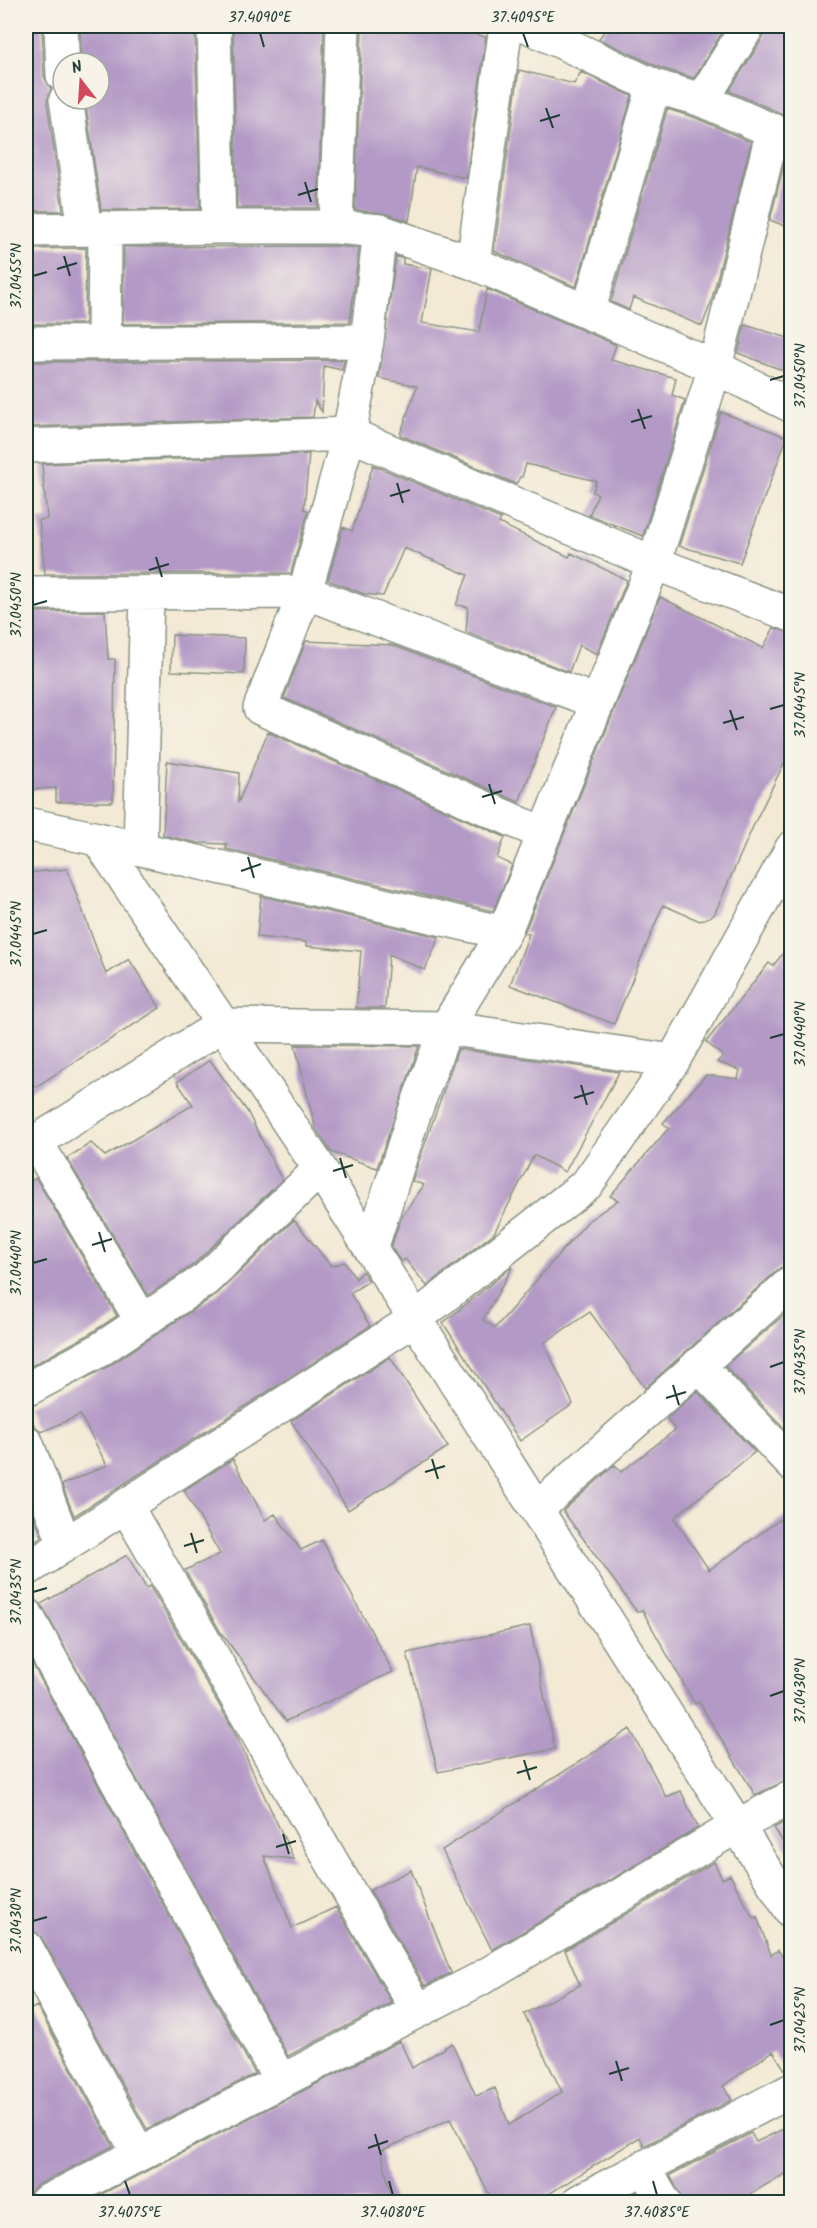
<svg xmlns="http://www.w3.org/2000/svg" width="817" height="2228" font-family="Kalam,sans-serif">
<style>
.building{fill:#b399c6}
.lines{fill:none;stroke-linecap:round;stroke-linejoin:round}
.minor-casing{stroke:#899384;stroke-width:36}
.minor{stroke:#fff;stroke-width:33}
.ticks{fill:none;stroke:#1f3d34;stroke-width:2}
.neatline{fill:none;stroke:#1f3d34;stroke-width:2}
.ticks-label{font-size:15px;text-anchor:middle;fill:#1f3d34}
</style>
<rect width="100%" height="100%" fill="#f7f3e8"/>
<filter id="ink" filterUnits="userSpaceOnUse"><feTurbulence type="fractalNoise" baseFrequency=".0167" numOctaves="2"/><feDisplacementMap in="SourceGraphic" scale="12" xChannelSelector="R" yChannelSelector="G"/><feConvolveMatrix kernelMatrix="1 2 1 2 8 2 1 2 1" color-interpolation-filters="sRGB"/></filter>
<filter id="wash" filterUnits="userSpaceOnUse"><feTurbulence type="fractalNoise" baseFrequency=".008" numOctaves="4" result="noise"/><feDisplacementMap in="SourceGraphic" scale="24" xChannelSelector="R" yChannelSelector="G"/><feGaussianBlur stdDeviation="1.35" result="paint"/><feColorMatrix in="noise" values="0 0 0 0 0 0 0 0 0 0 0 0 0 0 0 0 0 1.4 0 .05"/><feComposite in="paint" operator="in"/></filter>
<g filter="url(#wash)">
<rect width="100%" height="100%" fill="#f3e9d4"/>
<g id="blocks">
<path class="building" d="M26,26H42L44,76L51,89L47,102L63,211H26Z
M80,26H195L200,209L101,210L85,99H99V63H81Z
M233,26H324L318,208H237Z
M362,26H440L486,37L466,178L417,167L409,221L383,213L355,210Z
M607,26H726L694,78L661,68L599,39Z
M767,26H792V118L729,91L764,36Z
M519,70L574,84L581,72L632,96L576,287L494,251Z
M667,109L696,118L751,142L711,303L702,326L633,297L629,310L611,302Z
M786,156L792,157V229L770,220Z
M335,246L359,248L350,322L123,324L124,247Z
M86,248L85,324H26V249Z
M396,256L403,259V264L432,269L422,323L479,332L487,289L616,345L611,360L676,378L672,395L685,400L643,536L589,515L598,494L593,492L596,481L526,464L522,477H520L516,484L400,435L417,386L379,378Z
M745,325L792,339V374L738,353Z
M344,360L342,370L324,366L322,412L315,401L313,417L26,427V362Z
M721,412L787,437L740,563L679,546Z
M309,454L304,509L308,511L291,573L45,574L39,520L47,519L42,464Z
M373,465L501,519L499,523L569,557L571,553L627,580L597,654L579,645L569,672L466,632L468,607L456,605L468,575L404,548L383,596L364,594L328,580L343,527L352,531Z
M660,597L763,648L774,628L792,633V747L755,822L714,915L700,921L663,905L614,1024L510,985L529,934L524,933Z
M105,611L108,659H115L113,802H56V788L26,790V612Z
M172,635L245,638L244,674L171,671Z
M306,641L392,645L556,707L519,802L284,698Z
M268,732L505,837L497,858L512,865L493,911L226,849L227,844L198,843L163,835L167,761L239,773L238,803Z
M67,869L106,974L129,959L160,1008L26,1093V873Z
M261,896L439,937L425,970L389,954L385,1008H356L361,951L306,946V942L257,937Z
M792,942V1264L780,1268L645,1388L590,1312L544,1343L573,1404L520,1441L443,1323L513,1266L483,1320L495,1328L588,1221L618,1200L610,1196L669,1128L663,1123L706,1075L738,1079L740,1070L717,1062L723,1056L706,1042L769,963L773,966Z
M295,1045L419,1046L377,1168L331,1152L315,1127Z
M458,1049L619,1072L565,1172L534,1155L494,1233L427,1286L405,1259L401,1262L391,1247L401,1218L424,1185L412,1181Z
M210,1060L247,1111L282,1180L194,1264L148,1295L67,1158L91,1143L105,1156L193,1105L177,1082Z
M36,1178L117,1316L88,1335L26,1369V1185Z
M294,1220L331,1266L345,1262L356,1279L362,1271L369,1281L350,1293L370,1326L74,1516L62,1485L107,1465L80,1415L41,1432L34,1425L27,1408L107,1367L216,1295Z
M792,1308V1422L784,1428L725,1366Z
M390,1357L448,1447L348,1510L291,1421Z
M697,1391L755,1452L674,1518L709,1570L792,1511V1778L755,1795L699,1702L695,1704L642,1610L637,1612L563,1511L609,1470L615,1465L621,1472L675,1430L667,1419Z
M233,1459L265,1520L275,1514L301,1550L322,1540L393,1672L286,1721L220,1631L185,1570L220,1554L184,1490Z
M28,1500L42,1537L26,1547V1501Z
M127,1555L146,1588L150,1586L232,1727L294,1859L264,1856L292,1928L336,1907L392,2003L288,2056L41,1604Z
M530,1626L555,1749L438,1772L407,1653Z
M26,1652L255,2074L147,2129L42,1938L31,1929L26,1921Z
M630,1729L666,1797L681,1791L698,1828L492,1950L442,1850Z
M792,1818V1857L774,1828Z
M714,1862L722,1879L730,1875L753,1918L757,1917L771,1955L778,1950L792,1971V2071L787,2073L773,2051L723,2086L732,2100L644,2146L640,2137L536,2202H493L450,2119L381,2151L393,2202H86L400,2041L412,2068L452,2043L476,2096L495,2088L509,2125L562,2092L524,2014L580,1985L565,1950Z
M411,1870L451,1973L425,1986L370,1890Z
M37,2006L113,2146L37,2185L31,2191L26,2202V2012Z
M792,2125V2170L736,2202H683L670,2175L751,2133L756,2142Z"/>
</g>
</g>
<g filter="url(#ink)">
<use href="#blocks" fill-opacity="0" stroke="#899384" stroke-width="1.5"/>
<g class="lines">
<g class="minor-casing">
<path id="minor" d="M61,26L63,75
M214,26L219,227
M528,26L654,86L702,100L792,139
M66,99L85,229
M702,100L748,26
M336,227L343,26
M26,230L219,227H336L380,231L473,263L715,367L792,406
M380,231L367,341L349,434L305,592L260,708L544,834
M473,263L506,26
M588,312L654,86
M26,343L367,341
M104,343L105,228
M26,446L349,434L654,563L792,615
M26,593L305,592L597,702
M26,824L98,839L320,1169L792,1912
M98,839L504,933
M140,849L147,594
M36,1142L142,1321
M26,1148L222,1025L446,1028L673,1061
M371,1249L414,1114L446,1028L504,933L654,563L715,367L773,130
M698,1365L792,1464
M26,1390L98,1351L206,1279L320,1169
M26,1442L64,1542
M126,1506L418,2011
M537,1509L792,1282
M26,1570L415,1319L587,1184L673,1061L792,848
M26,1614L281,2082
M26,1947L139,2154
M644,2168L664,2202
M46,2202L478,1980L737,1826L792,1797
M578,2202L792,2090"/>
</g>
<use href="#minor" class="minor"/>
</g>
</g>
<path class="ticks" d="M260,33L264,47M523,33L528,47M546,108L553,128M540,121L560,115M305,182L311,202M298,195L318,189M64,256L70,276M57,269L77,263M33,276L47,272M770,380L784,376M638,409L645,429M631,422L652,416M397,483L403,503M390,496L410,490M156,557L162,577M149,570L169,564M33,605L47,601M770,709L784,705M730,710L737,730M723,723L744,717M489,784L495,804M482,797L502,791M248,857L254,878M241,871L261,864M33,934L47,930M770,1038L784,1034M581,1085L587,1105M574,1098L594,1092M340,1158L346,1178M333,1171L353,1165M99,1232L105,1252M92,1245L112,1239M33,1263L47,1259M770,1367L784,1362M673,1385L679,1405M666,1398L686,1392M432,1459L438,1479M425,1472L445,1466M191,1533L197,1553M184,1546L204,1540M33,1592L47,1588M770,1696L784,1691M524,1760L530,1780M517,1773L537,1767M283,1834L289,1854M276,1847L296,1841M33,1921L47,1917M770,2025L784,2020M616,2061L622,2081M609,2074L629,2068M375,2134L381,2155M368,2148L388,2141M125,2181L130,2195M389,2181L393,2195M653,2181L657,2195"/>
<rect width="817" height="2228" fill="none" stroke="#f7f3e8" stroke-width="66"/>
<g transform="translate(81 81) rotate(343)"><circle r="28" fill="#f7f3e8" stroke="#a1aaa0" stroke-width="1.5"/>
<path d="M0-4.5L10 22L0 15L-10 22Z" fill="#d1495b"/>
<text y="-9" font-size="16" font-weight="bold" text-anchor="middle" fill="#1f3d34">N</text>
</g>
<rect x="33" y="33" width="751" height="2162" class="neatline"/>
<g class="ticks-label">
<text x="260" y="22">37.4090°E</text>
<text x="523" y="22">37.4095°E</text>
<text transform="translate(16 276) rotate(-90)" y="5">37.0455°N</text>
<text transform="translate(800 376) rotate(-90)" y="5">37.0450°N</text>
<text transform="translate(16 605) rotate(-90)" y="5">37.0450°N</text>
<text transform="translate(800 705) rotate(-90)" y="5">37.0445°N</text>
<text transform="translate(16 934) rotate(-90)" y="5">37.0445°N</text>
<text transform="translate(800 1034) rotate(-90)" y="5">37.0440°N</text>
<text transform="translate(16 1263) rotate(-90)" y="5">37.0440°N</text>
<text transform="translate(800 1362) rotate(-90)" y="5">37.0435°N</text>
<text transform="translate(16 1592) rotate(-90)" y="5">37.0435°N</text>
<text transform="translate(800 1691) rotate(-90)" y="5">37.0430°N</text>
<text transform="translate(16 1921) rotate(-90)" y="5">37.0430°N</text>
<text transform="translate(800 2020) rotate(-90)" y="5">37.0425°N</text>
<text x="130" y="2217">37.4075°E</text>
<text x="393" y="2217">37.4080°E</text>
<text x="657" y="2217">37.4085°E</text>
</g>
</svg>
